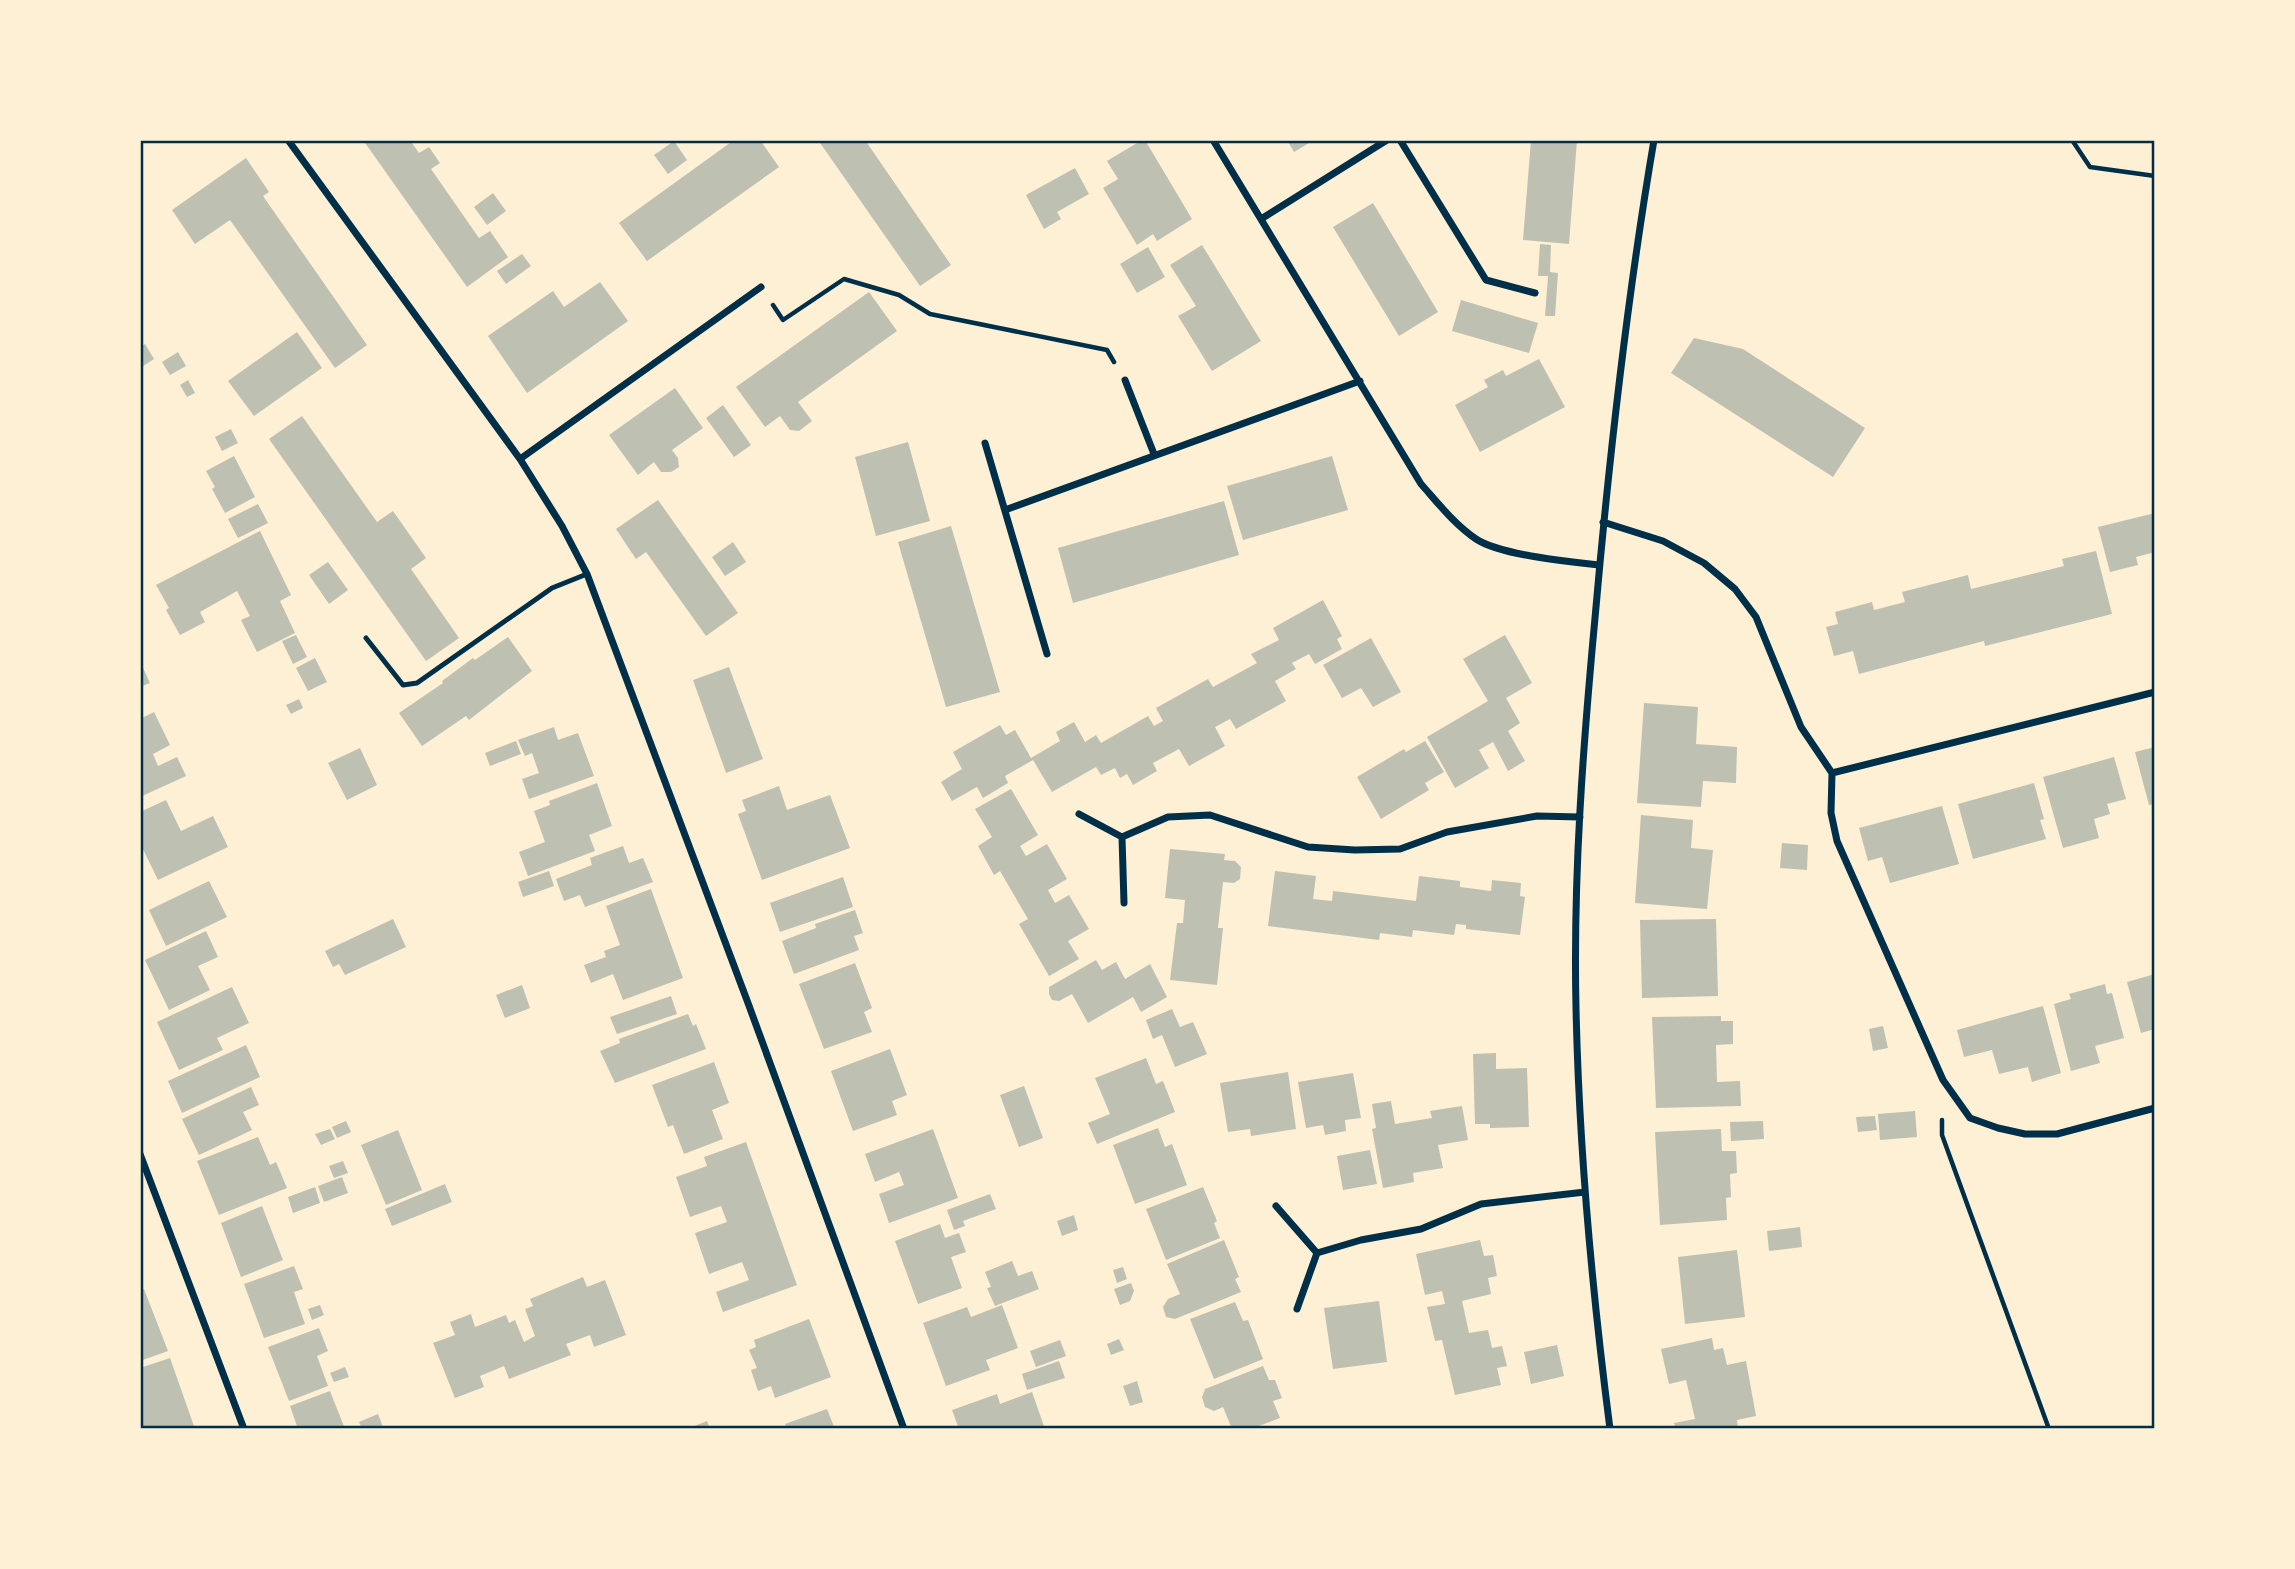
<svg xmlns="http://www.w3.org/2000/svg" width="2295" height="1569" font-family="'Space Grotesk',sans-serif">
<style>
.building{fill:#bec0b2}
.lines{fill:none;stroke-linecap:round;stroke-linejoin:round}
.path{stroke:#003049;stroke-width:4.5}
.service{stroke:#003049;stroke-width:5}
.minor{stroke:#003049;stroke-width:7}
.neatline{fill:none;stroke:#003049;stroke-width:2.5}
</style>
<rect width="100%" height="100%" fill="#fdf0d5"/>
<path class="building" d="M363,140H410L419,153L429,147L440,163L431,169L479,238L490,231L508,257L467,287Z
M734,140H760L779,167L647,261L619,223Z
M818,140H865L951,265L920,286Z
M1142,140H1145L1192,219L1157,241L1153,234L1137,245L1103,188L1118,179L1107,161Z
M1287,140H1314L1294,152Z
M1531,140H1577L1569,244L1523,240Z
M674,141L687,160L668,174L654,155Z
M246,158L269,192L263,196L367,345L335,368L230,220L195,244L172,210Z
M1075,168L1089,194L1057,212L1061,219L1044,229L1026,195Z
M493,193L506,211L487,225L474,207Z
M1373,203L1438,312L1399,336L1333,227Z
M1540,244L1551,245L1550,272L1558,273L1555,316H1545L1548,276H1538Z
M1202,245L1261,341L1212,371L1178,316L1196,306L1170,265Z
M1148,247L1165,277L1137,293L1120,264Z
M522,254L531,266L506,284L497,271Z
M600,282L628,321L527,393L488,336L553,291L564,307Z
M869,292L897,331L798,402L812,421L799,431L790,430L780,416L765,427L736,387Z
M1461,300L1538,323L1529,353L1452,331Z
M297,332L322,368L254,416L228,381Z
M1694,338L1743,349L1865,428L1833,477L1671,373Z
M145,344L154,359L140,368V347Z
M178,352L186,366L170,375L162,362Z
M1539,359L1565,407L1480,452L1455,405L1488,387L1484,380L1503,370L1506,376Z
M188,380L195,393L187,397L180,385Z
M675,388L703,428L672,450L678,458L679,467L671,472H661L654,462L638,475L609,435Z
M723,405L751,445L734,457L706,418Z
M302,416L377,522L393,511L426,558L411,569L459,638L426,661L269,439Z
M231,429L238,443L222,451L215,437Z
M908,442L930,521L876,536L855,457Z
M234,456L255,497L225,513L212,489L215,487L206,471Z
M1332,456L1348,510L1243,540L1227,486Z
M658,500L738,613L706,636L646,552L636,559L616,529Z
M1224,501L1239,555L1073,603L1058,548Z
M258,504L268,523L238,538L228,519Z
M2155,513V552L2136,557L2138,565L2110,572L2098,527Z
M951,526L1000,692L946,707L898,542Z
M260,531L291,595L280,601L295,633L257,652L241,620L250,616L237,591L200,612L205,622L180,635L166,610L169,608L156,585Z
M733,542L746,562L725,576L712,557Z
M2096,551L2112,614L1985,646L1984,641L1859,674L1853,651L1834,656L1826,627L1838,624L1835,612L1872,602L1874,610L1905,602L1902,592L1968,575L1971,589L2064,566L2062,559Z
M328,562L348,590L329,604L309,575Z
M1323,600L1342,636L1337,639L1342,649L1315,664L1309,654L1292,663L1296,669L1275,681L1286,701L1236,729L1230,719L1215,727L1225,746L1189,766L1179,749L1153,763L1157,771L1133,785L1127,774L1120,778L1115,768L1101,775L1096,767L1052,792L1033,760L1005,776L1008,783L983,798L977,787L952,801L941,782L962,769L953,752L1000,725L1006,735L1015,730L1031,758L1060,741L1056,732L1074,722L1085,742L1096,735L1101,743L1148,716L1154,726L1163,721L1156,708L1208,679L1213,687L1257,663L1251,654L1279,640L1273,628Z
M296,635L307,657L293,664L282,641Z
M1505,635L1532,683L1506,698L1520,723L1508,731L1525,761L1508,771L1493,742L1479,750L1489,768L1455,788L1427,737L1488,701L1463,659Z
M508,637L532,671L469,720L466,716L422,746L399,713L443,683L442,681L473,658L475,660Z
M1371,638L1401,692L1373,707L1361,688L1342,698L1323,665Z
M315,658L327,682L308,691L296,668Z
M140,661L150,683L140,687Z
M729,667L763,759L726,773L693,680Z
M299,699L303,708L291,714L286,705Z
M1644,703L1698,707L1696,744L1737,747L1736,783L1703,781L1701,807L1637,803Z
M154,712L170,745L153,754L158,766L177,757L186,776L140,797V719Z
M554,727L558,740L578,733L594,776L529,799L522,779L539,773L532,753L525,756L518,740Z
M516,741L521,754L490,766L485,753Z
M1425,741L1444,772L1425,783L1429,790L1381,819L1357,777L1404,749L1406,752Z
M2155,747V804L2149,805L2135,752Z
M360,748L377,785L347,800L328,763Z
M2114,757L2126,799L2107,804L2110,814L2094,819L2099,838L2063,848L2043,777Z
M597,783L612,826L589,835L595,851L528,876L519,852L545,842L534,811L550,805L549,801Z
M2034,783L2044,819L2040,820L2046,839L1973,859L1958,804Z
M779,786L787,810L830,795L850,848L762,880L738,814L746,811L742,800Z
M1011,789L1038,835L1020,846L1026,856L1047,844L1067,879L1048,890L1055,903L1069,895L1089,929L1068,941L1079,959L1049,976L1019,924L1028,919L1000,871L994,875L978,846L992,837L975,809Z
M166,800L181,831L213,816L228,847L158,880L140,843V812Z
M1942,806L1959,864L1890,883L1882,857L1868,861L1859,828Z
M1641,815L1693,820L1691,848L1713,850L1707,909L1635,903Z
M1782,843L1808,845L1807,870L1780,868Z
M623,846L629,863L643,858L653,882L585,907L580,895L564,901L556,879L592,865L590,858Z
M1170,849L1225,854L1224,860L1235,861L1241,867L1240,879L1234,883L1223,882L1218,928H1223L1217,985L1170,980L1177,923H1183L1185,900L1165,898Z
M549,871L554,886L523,897L518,882Z
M1275,871L1316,876L1313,899L1332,901L1333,891L1416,901L1419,876L1460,881V887L1491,891L1492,880L1521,883L1520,896L1525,897L1520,935L1466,929V925L1456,924L1454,935L1413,930L1412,937L1380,933L1379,940L1268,926Z
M843,877L853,907L780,932L770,903Z
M209,881L227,917L166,946L149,910Z
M651,889L683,978L623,1000L613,974L591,983L584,965L606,957L604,951L620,945L606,906Z
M855,910L863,933L854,936L859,950L794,974L782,941L816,928L815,924Z
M393,919L406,947L345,975L339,964L333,967L325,951Z
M1716,919L1718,996L1642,998L1640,920Z
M206,931L218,957L198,966L210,990L169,1010L145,960Z
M1096,960L1102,970L1116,962L1125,979L1150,964L1167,997L1141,1012L1133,997L1088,1023L1072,994L1059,1001L1052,1000L1049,994V987Z
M855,963L872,1008L864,1012L872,1032L824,1049L799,984Z
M2155,974V1029L2141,1033L2127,982Z
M2105,984L2107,994L2112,993L2124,1038L2095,1046L2100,1063L2071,1071L2054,1004L2071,999L2069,994Z
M522,985L530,1008L505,1018L496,995Z
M232,987L249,1023L217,1038L223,1050L179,1070L157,1022Z
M671,996L677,1014L617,1034L610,1017Z
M2043,1006L2061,1073L2032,1082L2028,1067L1999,1074L1992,1050L1964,1057L1957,1030Z
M1172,1009L1180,1027L1193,1022L1207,1054L1175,1067L1162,1035L1153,1039L1146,1020Z
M688,1014L693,1026L696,1024L706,1049L615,1083L600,1051L620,1043L619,1039Z
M1721,1016V1021H1733V1044L1716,1045L1717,1082L1740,1081L1741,1106L1656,1108L1652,1017Z
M1883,1026L1888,1048L1873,1051L1869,1029Z
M246,1045L260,1077L182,1113L168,1081Z
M890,1049L907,1095L892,1101L897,1115L853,1131L831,1071Z
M1496,1053V1069L1527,1068L1529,1127L1490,1128V1124H1475L1473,1054Z
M1146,1058L1156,1084L1163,1081L1175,1112L1097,1144L1088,1123L1110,1114L1095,1078Z
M714,1062L729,1103L712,1110L723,1139L684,1154L673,1125L668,1127L652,1085Z
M1288,1072L1296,1129L1251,1136L1250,1129L1228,1132L1220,1083Z
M1353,1073L1361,1118L1345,1120L1346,1131L1325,1135L1323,1125L1306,1128L1298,1082Z
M1024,1086L1043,1138L1019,1147L1000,1095Z
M251,1087L259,1105L243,1112L252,1130L199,1155L182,1119Z
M1391,1101L1395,1124L1432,1118L1430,1111L1462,1106L1468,1140L1438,1145L1443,1168L1413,1173L1414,1182L1383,1188L1372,1129L1376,1128L1372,1104Z
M1915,1111L1917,1137L1880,1140L1878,1114Z
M1875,1116L1877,1130L1858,1132L1856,1117Z
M346,1121L351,1132L337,1138L332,1127Z
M1763,1121L1764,1139L1731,1141L1730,1122Z
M1158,1128L1165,1147L1172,1144L1187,1185L1135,1204L1113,1145Z
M330,1129L335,1139L321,1145L315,1134Z
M933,1129L958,1198L889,1223L879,1194L904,1185L899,1172L875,1182L865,1154Z
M1721,1129L1722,1151H1736L1737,1173L1730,1174L1731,1197L1726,1198L1727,1220L1660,1225L1655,1132Z
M398,1130L422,1190L386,1205L361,1145Z
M258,1137L270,1165L276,1162L287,1188L219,1215L197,1161Z
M746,1142L797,1285L723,1312L716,1292L749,1280L742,1262L709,1274L695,1233L727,1222L721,1206L690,1217L676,1177L707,1166L704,1157Z
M1370,1150L1377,1184L1343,1190L1337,1156Z
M343,1161L348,1173L334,1178L329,1166Z
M342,1177L348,1193L324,1202L318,1186Z
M445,1184L452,1202L392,1226L385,1209Z
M315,1187L320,1203L293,1213L288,1197Z
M1203,1187L1217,1221L1214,1223L1220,1238L1166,1260L1146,1209Z
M990,1194L996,1209L963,1221L965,1226L954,1230L947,1210Z
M262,1206L283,1260L241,1277L221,1223Z
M1074,1215L1078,1230L1062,1236L1057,1221Z
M940,1224L945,1238L959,1233L966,1252L951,1257L962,1288L918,1304L895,1241Z
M1800,1227L1802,1247L1769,1251L1767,1231Z
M1224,1240L1239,1277L1235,1279L1241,1292L1175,1319L1166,1317L1163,1307L1168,1299L1180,1294L1167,1264Z
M1480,1240L1484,1256L1493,1255L1497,1276L1488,1278L1491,1294L1462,1301L1469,1333L1488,1330L1492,1348L1502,1346L1507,1366L1497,1368L1501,1385L1455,1395L1442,1340L1435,1341L1427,1307L1445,1304L1442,1291L1425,1295L1416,1254Z
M1737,1250L1745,1317L1685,1324L1678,1257Z
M1012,1261L1018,1276L1032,1271L1039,1289L995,1306L987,1288L991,1287L985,1272Z
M294,1266L303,1289L294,1292L305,1324L264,1338L244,1284Z
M1123,1267L1127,1279L1117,1283L1113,1270Z
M583,1277L587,1287L605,1280L626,1335L594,1347L590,1335L566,1344L571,1355L509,1379L504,1366L480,1376L484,1387L455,1398L433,1343L455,1335L450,1322L471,1314L475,1327L506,1315L509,1323L515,1320L524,1342L535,1336L525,1309L533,1306L530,1299Z
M1131,1283L1134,1291L1130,1301L1120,1305L1114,1289Z
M144,1289L168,1351L140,1361V1290Z
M1379,1301L1387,1362L1333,1369L1324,1308Z
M1235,1302L1243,1321L1248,1320L1263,1359L1214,1379L1190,1319Z
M320,1305L324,1315L312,1320L308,1309Z
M1002,1305L1018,1348L986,1360L990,1370L946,1386L923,1323L967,1307L971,1317Z
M809,1319L831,1377L775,1398L771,1386L758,1391L751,1370L757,1368L749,1350L756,1347L754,1340Z
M319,1328L328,1351L317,1356L328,1386L289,1401L268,1347Z
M1712,1338L1714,1350L1723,1348L1727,1365L1746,1361L1756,1416L1737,1420L1738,1429H1676L1674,1423L1695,1419L1686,1380L1669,1384L1661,1349Z
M1119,1339L1124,1350L1111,1355L1107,1344Z
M1060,1340L1066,1356L1036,1367L1030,1351Z
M1557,1345L1564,1376L1531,1384L1524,1352Z
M170,1358L195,1429H140V1368Z
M1059,1361L1065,1378L1027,1390L1022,1374Z
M1263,1366L1269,1380H1275L1282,1398L1273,1401L1280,1418L1251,1429H1232L1223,1407L1214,1411L1205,1407L1202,1397L1205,1389Z
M345,1367L349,1377L334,1382L330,1373Z
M1137,1381L1143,1402L1130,1406L1123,1386Z
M330,1391L345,1429H298L290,1406Z
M1032,1392L1045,1429H959L952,1410L997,1394L1000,1404Z
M827,1409L835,1429H787L785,1424Z
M378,1414L383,1427L362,1429L359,1422Z
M707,1421L710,1429H687Z"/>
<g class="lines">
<path class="path" d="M2072,140L2090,167L2155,176
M773,305L783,320L844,279L899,295L930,314L1107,350L1114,362
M1942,1120V1135L2049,1429"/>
<path class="service" d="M366,638L403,685L417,683L552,588L587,574"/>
<path class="minor" d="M288,140L520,459L562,526L587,574L748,1003L904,1429
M1213,140L1421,484C1438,503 1454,524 1476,539C1500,555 1569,562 1599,565
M1400,140L1486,280L1535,293
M1261,219L1387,140
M1125,380L1154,454
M985,443L1047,654
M520,459L761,287
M1005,510L1360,381
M1603,522L1663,541L1704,563L1735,589L1756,617L1801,727L1832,773L1831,813L1837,841L1943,1080L1970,1118L1998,1128L2025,1134H2057L2155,1108
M1832,773L2155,692
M1079,814L1122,837L1124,903
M1122,837L1168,817L1210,815L1308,847L1355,850L1400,849L1447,832L1537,816L1580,817
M140,1154L244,1429
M1276,1206L1317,1253L1297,1309
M1317,1253L1361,1240L1421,1229L1481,1204L1585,1192
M1610,1429C1592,1290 1579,1148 1576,1008C1573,877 1583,747 1595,618C1609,458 1627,298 1654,140"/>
</g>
<rect width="2295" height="1569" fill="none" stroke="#fdf0d5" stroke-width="284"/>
<rect x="142" y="142" width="2011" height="1285" class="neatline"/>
</svg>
